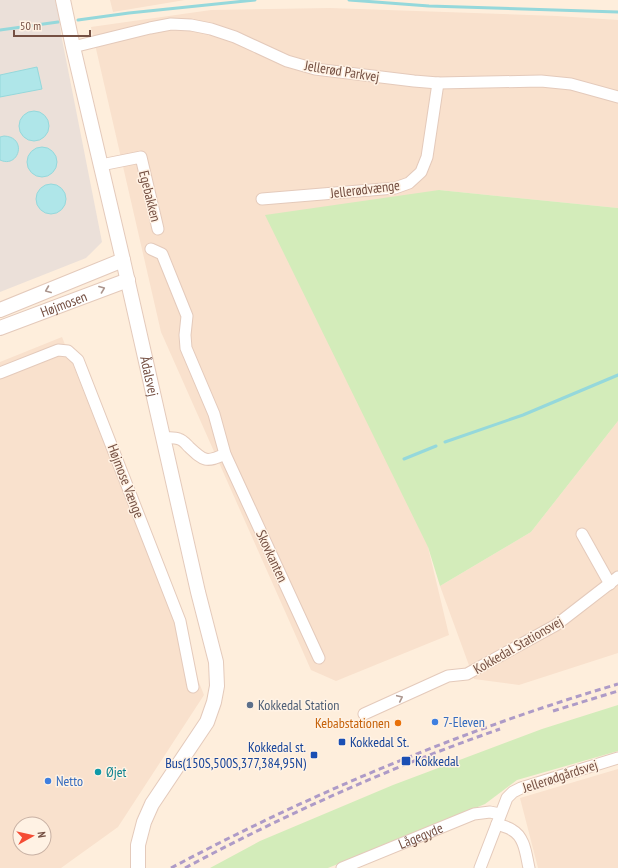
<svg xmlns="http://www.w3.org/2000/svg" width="618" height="868" font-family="'PT Sans Narrow',sans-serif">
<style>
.residential{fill:#f9e1cd;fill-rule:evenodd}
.industrial{fill:#ebe0d9}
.green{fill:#d3ecba}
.water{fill:#afe6e9;stroke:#95d8db}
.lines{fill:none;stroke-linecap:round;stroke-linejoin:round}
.stream{stroke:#95d8db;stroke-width:3}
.minor-casing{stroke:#e4cabb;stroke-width:13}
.tertiary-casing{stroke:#e4cabb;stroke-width:16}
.minor{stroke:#fff;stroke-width:11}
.tertiary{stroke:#fff;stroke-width:14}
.rail{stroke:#ae9bc7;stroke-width:3;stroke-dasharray:6 4;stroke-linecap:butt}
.oneway{stroke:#ac968e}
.service-dot{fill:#5c6f8a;stroke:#fff2e4;stroke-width:1.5}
.shop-dot{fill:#3f7fe0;stroke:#fff2e4;stroke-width:1.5}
.food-dot{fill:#e8710a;stroke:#fff2e4;stroke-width:1.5}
.transit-dot{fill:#1a4fb4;stroke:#fff2e4;stroke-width:1.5}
.culture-dot{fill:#0f9aa8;stroke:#fff2e4;stroke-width:1.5}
.labels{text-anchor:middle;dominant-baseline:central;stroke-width:3;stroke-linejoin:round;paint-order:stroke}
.street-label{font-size:14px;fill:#755043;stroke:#fff2e4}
.service-label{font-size:14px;fill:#4e5e75;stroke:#fff2e4;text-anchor:start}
.shop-label{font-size:14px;fill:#366cbe;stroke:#fff2e4;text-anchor:start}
.food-label{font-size:14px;fill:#c56008;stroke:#fff2e4;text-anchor:end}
.transit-label{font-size:14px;fill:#164399;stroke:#fff2e4;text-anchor:start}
.culture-label{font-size:14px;fill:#0d838f;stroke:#fff2e4;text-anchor:start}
</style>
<rect width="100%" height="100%" fill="#feeedc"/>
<path class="residential" d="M110,0H185L113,12Z
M330,8L557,16L618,20V208L439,190L428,547L449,635L336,681L311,670L161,332L91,27L211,10Z
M62,337L204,695L118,827L61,868H0V362ZM20,824H44V848H20Z
M618,421V653L519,685L474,679L440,586L531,532Z
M618,769V868H538L520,798Z"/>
<path class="industrial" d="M0,0H55L59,16L61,34L102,242L86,258L0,292Z"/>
<path class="green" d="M439,190L618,208V421L531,532L440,586L428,547L265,215Z
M618,705V751L517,780L485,804L328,868H210L260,841L393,785L542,729Z"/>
<path class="water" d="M37,67L42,89L0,97V75Z
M19 126a15 15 0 1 1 30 0a15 15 0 1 1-30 0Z
M4,136C28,137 19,169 0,160V137Z
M27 162a15 15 0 1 1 30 0a15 15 0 1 1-30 0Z
M36 199a15 15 0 1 1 30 0a15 15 0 1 1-30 0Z"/>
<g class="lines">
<path class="stream" d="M349,0L429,6L618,12
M78,20L129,13L255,0
M0,30L58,22
M445,442L523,415L618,375
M404,459L436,446"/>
<g class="minor-casing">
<g id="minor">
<path d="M73,47L150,28L171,24L191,25L211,29L235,37L287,61L315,69L414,81L438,83L541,81L571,84L618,97"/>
<path d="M101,165L141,157L158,229"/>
<path d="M262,199L395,188L409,183L421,172L427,157L438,83"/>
<path d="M151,249L162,254L187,316L185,335L186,348L214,414L225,454L319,658"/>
<path d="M0,373L58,350L68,351L78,360L180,621L193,687"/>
<path d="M163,438C168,438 174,437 179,439C183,440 186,444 189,447C204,461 206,463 225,454"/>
<path d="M582,534L610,584"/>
<path d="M364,714L448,676L467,674L556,625L618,577"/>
<path d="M497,824C502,826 508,827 512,830C525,837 526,855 529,868"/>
<path id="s1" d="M342,868L474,814L490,812L500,814"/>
<path d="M480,868L507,798L513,792L521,788L618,758"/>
</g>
</g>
<g class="tertiary-casing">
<g id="tertiary">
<path id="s2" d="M63,0L73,47L123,260L198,592L216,662L217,686L214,702L207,722L152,804L144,822L138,845V868"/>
<path d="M0,310L123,260"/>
<path id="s3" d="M0,328L128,280"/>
</g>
</g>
<use href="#minor" class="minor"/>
<use href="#tertiary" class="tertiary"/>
<path class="rail" d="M553,711L618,691
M171,868C314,792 463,730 618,684
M185,868C286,814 391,767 500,729"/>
</g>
<defs><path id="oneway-chevron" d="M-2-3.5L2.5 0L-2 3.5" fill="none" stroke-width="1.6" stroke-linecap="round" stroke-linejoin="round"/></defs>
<g class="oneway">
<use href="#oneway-chevron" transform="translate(102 289) rotate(-21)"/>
<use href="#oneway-chevron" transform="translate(48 290) rotate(158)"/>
<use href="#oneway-chevron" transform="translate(400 698) rotate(-25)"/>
</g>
<circle class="service-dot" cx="250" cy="705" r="4"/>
<g class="shop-dot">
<circle cx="435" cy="722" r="4"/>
<circle cx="48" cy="781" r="4"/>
</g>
<circle class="food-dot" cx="398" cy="723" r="4"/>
<g class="transit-dot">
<rect x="338" y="738" width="8" height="8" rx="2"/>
<rect x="310" y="751" width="8" height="8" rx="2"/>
<rect x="401" y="756" width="10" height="10" rx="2"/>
</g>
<circle class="culture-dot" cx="98" cy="772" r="4"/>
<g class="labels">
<g class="street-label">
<text transform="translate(342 71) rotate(9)">Jellerød Parkvej</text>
<text transform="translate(365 189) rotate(-7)">Jellerødvænge</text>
<text transform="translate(150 196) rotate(76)">Egebakken</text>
<text stroke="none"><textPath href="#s3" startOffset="68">Højmosen</textPath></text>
<text stroke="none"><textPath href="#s2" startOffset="386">Ådalsvej</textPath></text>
<text transform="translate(126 481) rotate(69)">Højmose Vænge</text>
<text transform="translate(272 556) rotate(65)">Skovkanten</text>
<text transform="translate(518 645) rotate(-30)">Kokkedal Stationsvej</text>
<text transform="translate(560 776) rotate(-18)">Jellerødgårdsvej</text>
<text stroke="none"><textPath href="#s1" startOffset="85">Lågegyde</textPath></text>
</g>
<g class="service-label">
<text x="258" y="705">Kokkedal Station</text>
</g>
<g class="shop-label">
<text x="443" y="722">7-Eleven</text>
<text x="56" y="781">Netto</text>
</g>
<g class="food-label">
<text x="390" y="723">Kebabstationen</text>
</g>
<g class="transit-label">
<text x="350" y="742">Kokkedal St.</text>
<text x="306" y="747" text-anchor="end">Kokkedal st.<tspan x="306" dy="16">Bus(150S,500S,377,384,95N)</tspan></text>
<text x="415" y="761">Kokkedal</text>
</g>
<g class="culture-label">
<text x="106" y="772">Øjet</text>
</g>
</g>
<g transform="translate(32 836) rotate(82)"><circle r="19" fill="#fff2e4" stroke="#c8b1a4"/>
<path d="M0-3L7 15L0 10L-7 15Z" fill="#f54c34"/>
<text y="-6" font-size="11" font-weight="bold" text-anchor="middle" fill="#755043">N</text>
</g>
<path d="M14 30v6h76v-6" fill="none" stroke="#755043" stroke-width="2"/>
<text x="20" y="30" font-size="12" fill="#755043" stroke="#fff2e4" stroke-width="3" paint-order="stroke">50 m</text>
</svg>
